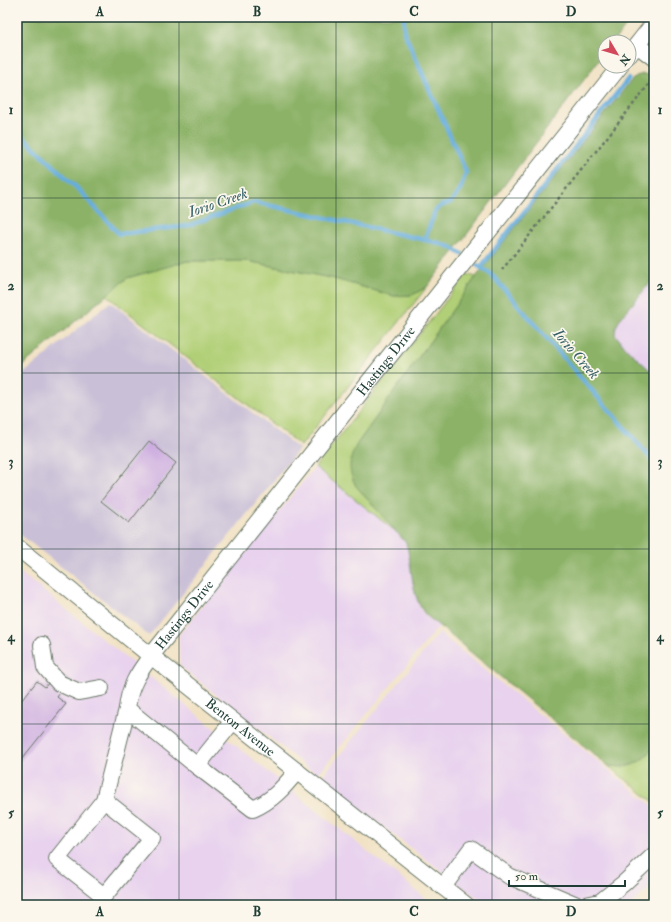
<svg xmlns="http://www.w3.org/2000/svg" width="671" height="922" font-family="'IM FELL Double Pica',serif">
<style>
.built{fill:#e8d2ee}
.industrial{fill:#c9bfd7}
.green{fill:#b0cf76;stroke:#688655}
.forest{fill:#8cb267;stroke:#56784e}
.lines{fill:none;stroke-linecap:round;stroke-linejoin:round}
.stream{stroke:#66aedd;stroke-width:4.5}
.building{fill:#caa9e0}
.minor-casing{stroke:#687766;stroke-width:18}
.path{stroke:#687766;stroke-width:2.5;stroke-dasharray:3 3;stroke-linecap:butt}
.minor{stroke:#fff;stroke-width:16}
.grid{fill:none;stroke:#1f3d34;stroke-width:1;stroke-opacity:0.55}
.labels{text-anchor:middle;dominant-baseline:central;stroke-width:3.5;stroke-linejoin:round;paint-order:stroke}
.street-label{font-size:14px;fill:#1f3d34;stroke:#fbf7ec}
.water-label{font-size:15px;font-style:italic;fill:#345f67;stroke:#fbf7ec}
.neatline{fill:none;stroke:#1f3d34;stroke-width:1.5}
.grid-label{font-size:13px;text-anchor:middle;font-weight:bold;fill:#1f3d34}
</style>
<rect width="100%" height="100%" fill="#fbf7ec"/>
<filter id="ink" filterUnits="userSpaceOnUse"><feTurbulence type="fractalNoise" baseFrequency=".025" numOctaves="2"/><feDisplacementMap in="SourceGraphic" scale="8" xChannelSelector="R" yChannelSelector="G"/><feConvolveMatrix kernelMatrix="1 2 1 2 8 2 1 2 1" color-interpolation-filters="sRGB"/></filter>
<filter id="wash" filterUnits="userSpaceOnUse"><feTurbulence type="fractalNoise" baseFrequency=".012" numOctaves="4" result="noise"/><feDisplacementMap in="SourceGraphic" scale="16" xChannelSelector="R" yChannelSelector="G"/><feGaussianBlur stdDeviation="0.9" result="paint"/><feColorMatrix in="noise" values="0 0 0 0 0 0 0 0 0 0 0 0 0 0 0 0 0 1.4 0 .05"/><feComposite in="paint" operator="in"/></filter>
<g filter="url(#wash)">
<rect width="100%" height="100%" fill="#f1e2c4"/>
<path class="built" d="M654,278V374L624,346L615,334L616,327L620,319Z
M315,467L400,535L406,543L409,552L417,600L420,608L426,616L439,626L317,775L180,666L179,635Z
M17,570L434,905H17Z
M439,633L654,807V885L629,905H486L320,779Z"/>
<path class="industrial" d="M110,302L299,449L149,636L17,532V379Z"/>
<path class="green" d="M187,261H247L335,279L394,296L412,295L427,287L301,446L106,295L127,278Z
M467,274L476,277L357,444L356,486L400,535L315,467Z
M654,747V802L607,765C629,770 640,764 654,747Z"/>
<path class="forest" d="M17,17H633L613,42H605V52L427,287L412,295L394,296L335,279L247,261H187L127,278L17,370Z
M643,74L650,75L654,79V278L620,319L616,327L615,334L624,346L654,374V747C640,764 629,770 607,765L426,615C410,596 413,566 406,543L356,486C347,470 349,459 357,444L476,277L630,82L636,76Z"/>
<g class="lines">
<path class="stream" d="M404,17V32L466,172L460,190L451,202L441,206L435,211L425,239
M17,131L80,191L119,234L187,226L254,202L439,243L451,247L462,254
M477,265L491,274L654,462
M481,267L628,79"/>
</g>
<g id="blocks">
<path class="building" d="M149,441L176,463L129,523L101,501Z
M58,671L70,680L57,697L66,704L17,765V706L37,681L45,687Z"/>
</g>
</g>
<g filter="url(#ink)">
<use href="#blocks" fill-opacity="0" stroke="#687766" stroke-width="1"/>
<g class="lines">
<g class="minor-casing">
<g id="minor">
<path d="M637,45L654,58"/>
<path d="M629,55L654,23"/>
<path id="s1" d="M17,547L151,656L466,905"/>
<path d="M42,645L45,667L59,683L79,692L101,688"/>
<path id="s2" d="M233,721L197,766L127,709C129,687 138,673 151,656L620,66"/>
<path d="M197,766L253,809C272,801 284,787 297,771"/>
<path d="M104,800L57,859L104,896L152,838L104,800L127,709"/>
<path d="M443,887L471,849L509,876L577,905"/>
<path d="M586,905L600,902L624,883L654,855"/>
</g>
</g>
<path class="path" d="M502,270L654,78"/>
<use href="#minor" class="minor"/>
</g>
</g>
<path class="grid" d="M179,17V905M336,17V905M492,17V905M17,198H654M17,373H654M17,549H654M17,724H654"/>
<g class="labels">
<g class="street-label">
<text stroke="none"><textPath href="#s2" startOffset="584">Hastings Drive</textPath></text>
<text stroke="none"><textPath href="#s2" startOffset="260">Hastings Drive</textPath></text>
<text stroke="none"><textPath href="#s1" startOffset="287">Benton Avenue</textPath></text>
</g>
<g class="water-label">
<text transform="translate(218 203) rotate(-19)">Iorio Creek</text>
<text transform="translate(576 354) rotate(49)">Iorio Creek</text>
</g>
</g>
<rect width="671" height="922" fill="none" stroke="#fbf7ec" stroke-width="44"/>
<g transform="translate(617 54) rotate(128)"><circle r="19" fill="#fbf7ec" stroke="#a3ada2"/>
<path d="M0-3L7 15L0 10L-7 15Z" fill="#d1495b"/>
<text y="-6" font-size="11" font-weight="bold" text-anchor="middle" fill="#1f3d34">N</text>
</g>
<path d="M509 880v6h116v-6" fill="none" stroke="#1f3d34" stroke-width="2"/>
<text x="515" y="880" font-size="12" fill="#1f3d34" stroke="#fbf7ec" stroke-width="3" paint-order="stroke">50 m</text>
<rect x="22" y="22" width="627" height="878" class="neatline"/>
<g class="grid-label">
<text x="100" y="16">A</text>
<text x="257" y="16">B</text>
<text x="414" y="16">C</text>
<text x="571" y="16">D</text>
<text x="11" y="114">1</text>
<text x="660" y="114">1</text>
<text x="11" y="290">2</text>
<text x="660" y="290">2</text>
<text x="11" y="466">3</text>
<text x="660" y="466">3</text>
<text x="11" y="641">4</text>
<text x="660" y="641">4</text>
<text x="11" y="817">5</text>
<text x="660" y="817">5</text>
<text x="100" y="916">A</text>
<text x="257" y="916">B</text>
<text x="414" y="916">C</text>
<text x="571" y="916">D</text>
</g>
</svg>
